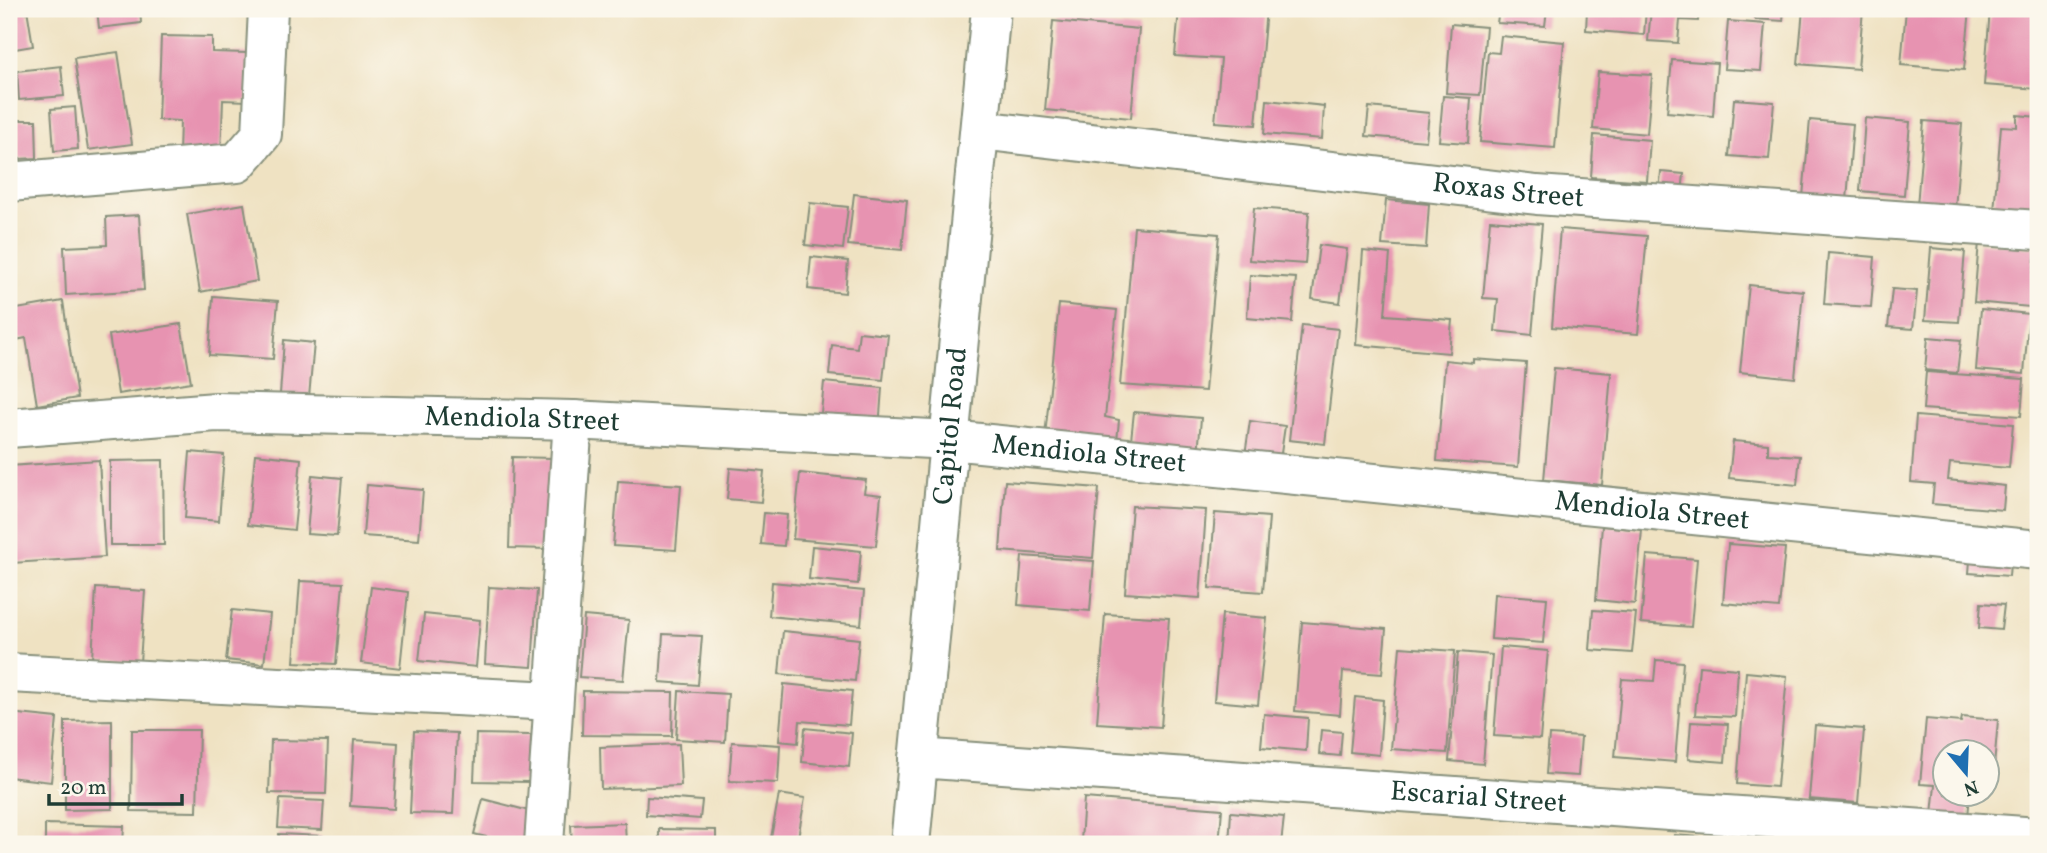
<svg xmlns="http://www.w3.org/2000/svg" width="2047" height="853" font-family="Vollkorn,serif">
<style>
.building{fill:#e793b1}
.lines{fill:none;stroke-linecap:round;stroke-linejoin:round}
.minor-casing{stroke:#87907b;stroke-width:42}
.tertiary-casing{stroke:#87907b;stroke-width:42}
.minor{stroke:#fff;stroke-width:38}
.tertiary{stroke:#fff;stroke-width:38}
.labels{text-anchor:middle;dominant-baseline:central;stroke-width:7;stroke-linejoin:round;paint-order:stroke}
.street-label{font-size:28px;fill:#1f3d34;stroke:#fbf7ec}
</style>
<rect width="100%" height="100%" fill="#fbf7ec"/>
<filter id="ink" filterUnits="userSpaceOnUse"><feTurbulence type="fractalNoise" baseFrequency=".0143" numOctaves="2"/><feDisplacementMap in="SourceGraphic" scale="14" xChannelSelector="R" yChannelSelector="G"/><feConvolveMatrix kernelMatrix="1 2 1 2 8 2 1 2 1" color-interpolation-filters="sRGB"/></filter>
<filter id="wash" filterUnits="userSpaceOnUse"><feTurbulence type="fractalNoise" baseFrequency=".00686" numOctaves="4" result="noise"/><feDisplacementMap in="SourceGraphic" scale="28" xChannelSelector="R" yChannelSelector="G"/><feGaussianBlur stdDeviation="1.57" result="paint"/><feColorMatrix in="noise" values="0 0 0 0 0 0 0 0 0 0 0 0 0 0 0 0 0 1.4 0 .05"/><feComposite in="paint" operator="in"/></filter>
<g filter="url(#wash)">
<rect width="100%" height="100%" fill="#efe2c2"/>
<g id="blocks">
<path class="building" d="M9,9H27L33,46L9,50Z
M97,9H140L141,23L99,28Z
M1097,9H1137V14L1097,11Z
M1179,9H1266L1256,125L1215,122L1221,59L1175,56Z
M1499,9H1547L1545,26L1497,23Z
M1612,9H1646L1644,35L1586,30L1587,10L1612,11Z
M1651,9H1699L1698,21L1680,20L1678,43L1648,41Z
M1756,9H1784L1783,21L1755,19Z
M1803,9H1863L1858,69L1798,64Z
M1906,9H1970L1964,70L1901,65Z
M1990,9H2038V89L1984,85Z
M1053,21L1139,29L1131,118L1045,110Z
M1728,21L1765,24L1761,71L1724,69Z
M1451,24L1486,27L1480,95L1446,93Z
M161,36L212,37V52L248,53L247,101L223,100L221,155L179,154L180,121L158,120Z
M1501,36L1564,42L1555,148L1480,142L1488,52L1499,53Z
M118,52L132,144L88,150L74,58Z
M1672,60L1717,63L1713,116L1667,112Z
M61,66L64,96L19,100L17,71Z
M1598,72L1652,75L1647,134L1593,129Z
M1443,96L1471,98L1468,143L1439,141Z
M1734,99L1774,102L1769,159L1729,156Z
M1267,100L1324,106L1322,139L1264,134Z
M75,107L78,149L54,151L51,109Z
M1369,107L1429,113L1426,141L1366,136Z
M2017,115L2038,117V228L1993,224L2001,126L2017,127Z
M1865,118L1910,122L1904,195L1860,191Z
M18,120H36L37,158L18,159Z
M1810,120L1853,124L1847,200L1803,197Z
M1924,121L1962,124L1955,209L1917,206Z
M1594,135L1650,140L1647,181L1591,177Z
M1661,172L1684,174L1681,203L1658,201Z
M854,194L907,200L902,250L848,245Z
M1386,200L1429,204L1426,248L1382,245Z
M810,203L848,207L843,249L805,245Z
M244,204L257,281L200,292L187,214Z
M1254,208L1309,212L1305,264L1249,260Z
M139,215L144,290L66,295L64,247L107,245L106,217Z
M1490,220L1542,224L1532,335L1495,331L1498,299L1483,298Z
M1134,227L1219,234L1205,391L1120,385Z
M1560,229L1647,236L1638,334L1552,327Z
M1979,242L2036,247L2030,307L1974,302Z
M1319,245L1347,249L1340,303L1312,299Z
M1931,248L1965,251L1959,322L1925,320Z
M1363,251L1390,254L1385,315L1452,320L1449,353L1356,345Z
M1828,253L1875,257L1871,307L1824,304Z
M811,257L848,261L845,293L808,289Z
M1250,275L1296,278L1292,322L1247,318Z
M12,280L17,301L9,302V281Z
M1749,285L1803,291L1795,378L1740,372Z
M1892,289L1917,291L1913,329L1888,327Z
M213,296L278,301L273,359L209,355Z
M63,301L77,398L37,405L26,338L16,340L11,310Z
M1059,304L1117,310L1105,417L1119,420L1116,452L1044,445Z
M1981,309L2029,314L2024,374L1976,370Z
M181,324L191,382L118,394L109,335Z
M1302,325L1338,329L1325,444L1289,440Z
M859,332L888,335L883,380L829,375L832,345L857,348Z
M1928,337L1961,340L1957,373L1925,370Z
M284,340L314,343L309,397L280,394Z
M1473,359L1526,363L1518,467L1437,461L1445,360L1473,363Z
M1554,368L1611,373L1602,485L1544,480Z
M1926,372L2024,379L2021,416L1923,409Z
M824,382L882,388L879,429L820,423Z
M1134,412L1201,418L1198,455L1130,449Z
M1916,416L2013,424L2009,468L1950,463L1948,480L2005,486L2003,510L1932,504L1934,484L1911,482Z
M1250,421L1285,426L1279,467L1244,462Z
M1733,441L1768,444V454L1800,456L1797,485L1729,478Z
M190,452L224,455L219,521L185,518Z
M255,454L301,459L294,530L248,525Z
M512,457L552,458L549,549L509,548Z
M99,460L105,557L12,563L9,466Z
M163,460L164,545H110V461Z
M730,468L764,471L761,502L727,499Z
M800,473L866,480L864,493L881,495L876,546L793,539Z
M312,475L342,478L337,536L307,534Z
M618,481L681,485L676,550L613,546Z
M1005,481L1099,488L1093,558L1000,551Z
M367,485L423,490L419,540L363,536Z
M1132,506L1206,510L1200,598L1125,593Z
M764,513L787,515L784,546L761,544Z
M1215,513L1269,517L1263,592L1209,588Z
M1602,526L1642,530L1635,604L1596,600Z
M1728,544L1785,548L1779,608L1723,603Z
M812,546L861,551L858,584L809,579Z
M1971,548L2011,551L2009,576L1969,573Z
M1647,555L1697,559L1691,627L1641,623Z
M1022,556L1094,561L1090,611L1018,605Z
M300,581L343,583L336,664L294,662Z
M772,582L864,591L861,625L769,616Z
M371,587L408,592L400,668L361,663Z
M489,587L537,590L532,667L485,664Z
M96,588L145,591L140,662L92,659Z
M1494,594L1547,598L1543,643L1491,639Z
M1981,603L2004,605L2001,630L1979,628Z
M232,610L270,614L264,664L226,660Z
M1593,610L1636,613L1632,653L1590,650Z
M424,614L480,620L476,667L419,661Z
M1105,614L1169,618L1161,727L1097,723Z
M1222,614L1267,618L1258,705L1214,701Z
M584,616L629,620L623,680L579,677Z
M1302,622L1386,629L1382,674L1343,671L1340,715L1295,711Z
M783,631L859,639L855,681L779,674Z
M663,634L702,636L698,685L660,682Z
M1400,647L1455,651L1447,753L1391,749Z
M1501,647L1548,651L1540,739L1494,736Z
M1458,652L1492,655L1483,764L1449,761Z
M1656,660L1683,662L1675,762L1615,757L1622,679L1654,681Z
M1699,666L1738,669L1735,717L1695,715Z
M1746,672L1787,676L1777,787L1737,784Z
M784,684L852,691L849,725L800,721L798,743L779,741Z
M583,691L673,692L672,736L582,735Z
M679,691L728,694L725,742L676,739Z
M1355,697L1383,700L1379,755L1350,752Z
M9,713L57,718L51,782L9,777Z
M1264,714L1308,718L1306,751L1261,747Z
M1962,717L1998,720L1992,790L1988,789V752H1946V794H1970L1968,817L1932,814L1935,785L1920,784L1926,719L1961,722Z
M112,720V809L65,810V721Z
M1691,722L1728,724L1725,762L1688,759Z
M1815,725L1864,729L1858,803L1809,799Z
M805,728L852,733L849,767L802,762Z
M132,730H199L197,812L131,811Z
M1321,730L1342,732L1340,756L1319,754Z
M414,731L457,733L453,814L410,813Z
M476,734L531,735L530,782L474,781Z
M1549,735L1581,737L1578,776L1546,774Z
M271,740L328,741L326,794L269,793Z
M354,740L398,743L394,809L350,806Z
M732,742L780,745L778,783L729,781Z
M679,744L681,786L601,789L600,747Z
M779,794L805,798L797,843L771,838Z
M647,797L702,801L700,819L646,815Z
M1084,798L1222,809L1219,844H1116L1081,841Z
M280,799L324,801L322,830L278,828Z
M483,799L537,813L529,844H515L474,834Z
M1231,812L1284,817L1281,844H1229Z
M625,823L626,844H572L571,825Z
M45,824L124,826L123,844H45Z
M659,829L716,830V844H659Z
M279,834L322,836V844H279Z
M1674,835L1699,837L1698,844H1673Z
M334,840H381V844H334Z"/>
</g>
</g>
<g filter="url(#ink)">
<use href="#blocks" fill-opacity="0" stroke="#87907b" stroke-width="2"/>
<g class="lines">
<g class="minor-casing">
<g id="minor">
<path id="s1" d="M980,130L1537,195L2038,230"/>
<path d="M9,182L237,163L262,134L268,9"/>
<path id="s2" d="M9,428L216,412L573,420L950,440L2038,550"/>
<path d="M9,673L553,701"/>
<path id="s3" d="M918,758L2038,837"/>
<path d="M544,844L573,420"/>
</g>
</g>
<g class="tertiary-casing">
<g id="tertiary">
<path id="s4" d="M910,844L991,9"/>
</g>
</g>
<use href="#minor" class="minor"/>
<use href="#tertiary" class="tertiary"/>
</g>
</g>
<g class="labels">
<g class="street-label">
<text stroke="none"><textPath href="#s1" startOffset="532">Roxas Street</textPath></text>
<text stroke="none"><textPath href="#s2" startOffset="514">Mendiola Street</textPath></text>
<text stroke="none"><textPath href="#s4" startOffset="420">Capitol Road</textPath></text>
<text stroke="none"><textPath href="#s2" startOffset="1082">Mendiola Street</textPath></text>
<text stroke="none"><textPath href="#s2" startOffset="1648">Mendiola Street</textPath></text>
<text stroke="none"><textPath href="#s3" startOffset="562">Escarial Street</textPath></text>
</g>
</g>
<rect width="2047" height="853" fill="none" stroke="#fbf7ec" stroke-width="35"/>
<g transform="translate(1966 773) rotate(161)"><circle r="33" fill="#fbf7ec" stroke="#a3ada2" stroke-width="2"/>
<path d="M0-5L12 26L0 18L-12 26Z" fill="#1f6fb2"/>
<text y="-10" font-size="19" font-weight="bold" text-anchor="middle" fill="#1f3d34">N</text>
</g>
<path d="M49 794v10h133v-10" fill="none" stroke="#1f3d34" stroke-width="3.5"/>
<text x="60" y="794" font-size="21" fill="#1f3d34" stroke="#fbf7ec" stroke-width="5" paint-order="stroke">20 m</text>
</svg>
